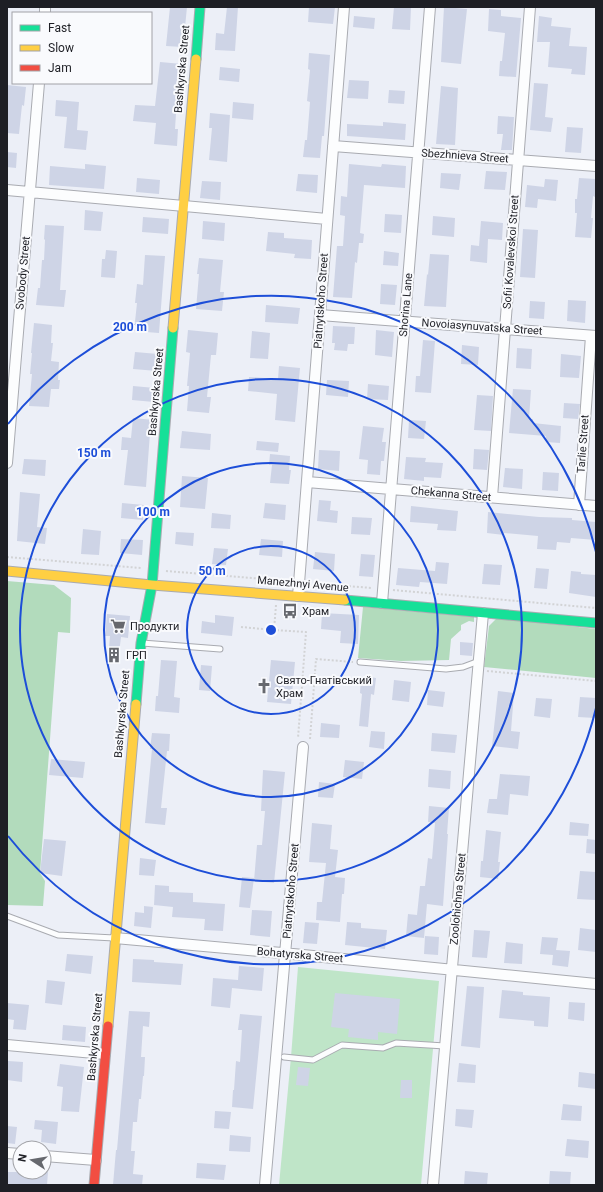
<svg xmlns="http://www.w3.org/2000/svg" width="603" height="1192" font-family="Roboto,sans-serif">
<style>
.green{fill:#bfe5c8}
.forest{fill:#b2dbbc}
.building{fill:#ced4e6}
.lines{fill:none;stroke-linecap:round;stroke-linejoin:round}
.lane-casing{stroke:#a9abb1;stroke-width:7}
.street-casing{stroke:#a9abb1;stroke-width:12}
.fast-casing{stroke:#a9abb1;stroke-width:11}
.slow-casing{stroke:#a9abb1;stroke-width:11}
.jam-casing{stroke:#a9abb1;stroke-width:11}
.path{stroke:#d2d3d5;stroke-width:2;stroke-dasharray:2 2;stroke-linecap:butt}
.lane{stroke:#fcfdfe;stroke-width:5}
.street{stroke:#fcfdfe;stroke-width:10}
.fast{stroke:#16e098;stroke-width:9}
.slow{stroke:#ffcf43;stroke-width:9}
.jam{stroke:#f24e42;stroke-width:9}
.ring{fill:none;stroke:#1d4ed8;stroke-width:2}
.labels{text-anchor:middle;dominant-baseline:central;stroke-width:4;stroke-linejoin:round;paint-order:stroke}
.street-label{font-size:11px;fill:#1e1f25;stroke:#f9fafd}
.poi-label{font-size:11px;fill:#1e1f25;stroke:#f9fafd;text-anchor:start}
.centre{fill:#1d4ed8;stroke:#f9fafd;stroke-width:2}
.ring-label{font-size:12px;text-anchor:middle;font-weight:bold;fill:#1d4ed8;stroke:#f9fafd;stroke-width:4;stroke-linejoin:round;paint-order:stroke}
</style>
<rect width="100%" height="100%" fill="#eceff7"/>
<path class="green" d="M298,967L439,981L421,1185H279L291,1057Z"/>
<path class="forest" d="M7,581L54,585L71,598L70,633L58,632L40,873L45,881L43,906L7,905Z
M363,607L474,617V622L469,621L461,625V630L451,639L449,660L401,661L358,658Z
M497,618L596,629V678L484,667L489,626Z"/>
<path class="building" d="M170,7H187L183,47L166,46Z
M227,7H238L235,51L215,50L216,33L224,34Z
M309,7H335L333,24L308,22Z
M394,7H411L410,30L392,29Z
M444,7L467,9L461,64L441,62Z
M489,9L501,10V16L521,18L516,77L499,76L500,61H502L505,33L488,31Z
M354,16L375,18L374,29L353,27Z
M539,16L552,18L551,26L571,28L569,46L587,47L585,75L571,74L572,69L548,67L550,42H537Z
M309,53L330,55L324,136H322L320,158L303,157L305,140H307L310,102L307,101L310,70L308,69Z
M160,62L182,64L181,84L178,83L175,129H178L177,146L154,144L156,123L133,121L135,105L155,106Z
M220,67L240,69L239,82L219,80Z
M349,80L369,81L368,99L347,98Z
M534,83L548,84L545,117L553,118L551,132L530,130Z
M7,85L26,87L24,106L22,105L19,134L7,133Z
M441,86L458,88L455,145L436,144Z
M389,90L405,91L404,104L388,103Z
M56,100L79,102L77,130L88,131L86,150L64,148L67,117L55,116Z
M233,102L254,104L253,120L232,118Z
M210,113L230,115L227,162L209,160L212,128H209Z
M498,116L514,117L512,150H501L503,134H497Z
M383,122L406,124L405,140L347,136V124L383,126Z
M567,127L583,128L581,153L565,152Z
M7,152L17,153L16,168L7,167Z
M85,164L106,166L104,189L49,185L50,166L85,169Z
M349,164L381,167L382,164L406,166L405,188L364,185L360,233L364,234L363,243H359L357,263L355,262L352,298L333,297L337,246H343L345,216L340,215L341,196L347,197Z
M486,171L507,172L505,190L484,189Z
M441,173L461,174L459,190L440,188Z
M298,174L318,175L317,193L296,191Z
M137,178L160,180L159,194L136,192Z
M579,178L596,179L595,197L593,196L591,218H593L591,238L575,237L577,213H575V199H577Z
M545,179L558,180L556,201L538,199L537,208L525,207L527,185L544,187Z
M202,181L221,182L220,200L200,198Z
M85,210L103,212L101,231L84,230Z
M385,214L402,215L401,233L384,232Z
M433,216L455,218L454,237L432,235Z
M143,217L169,219L168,234L142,232Z
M203,221L225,223L224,241L202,239Z
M481,221L503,223L502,240L488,239L487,263L470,261L471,245L479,246Z
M45,225L64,226L60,290H66L64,307L36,305L38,288H40L42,260H44L45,240L44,239Z
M523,229L538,230L535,278L520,277Z
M268,232L284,233V238L312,240L311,259L294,258L295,254L266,251Z
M106,250L117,251L115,278L101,277L102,259H105Z
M384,251L399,253L398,266L383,265Z
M430,254L449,255L446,307L424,306L427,274L428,275Z
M145,255L165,256L159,333L134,331L137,303H135L137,284L143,285Z
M199,258L223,260L220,292H224L222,311L196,309L199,274H197Z
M381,284L397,285L395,305L380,304Z
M568,300L586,301L585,323L567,321Z
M530,301L545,302L544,319L529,318Z
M266,305L300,308L298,324L265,322Z
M34,323L52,325L51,343H53L51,361L59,362L58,380H60L59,389H51L49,407L29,406L32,374H30L32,353H31Z
M333,326L355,327L354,344H348L347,351L334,350L335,343H332Z
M188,330L218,333L216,355H211L207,397H211L209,413L187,411L189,386H187L190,353L186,352Z
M376,330L394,332L392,357L375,355Z
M252,331L270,333L268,359L250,358Z
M423,340L435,341L431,393L415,392L416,376H420Z
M462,345L479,347L478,365L461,364Z
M517,348L532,349L531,369L516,368Z
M135,352L158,354L157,371L133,369Z
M561,354L581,356L579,378L560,377Z
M279,366L300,368L295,422L275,420L277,394L248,391L249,377L278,379Z
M327,380L349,381L348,397L326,395Z
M368,384L389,386L388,400L367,399Z
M133,386L155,388L154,402L132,400Z
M513,389L531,390L529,419H533V423L561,426L560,443L546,442V436L509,433Z
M477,395L493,396L491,431L474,430Z
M564,403L580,404L578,419L563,418Z
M133,418L154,420L153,433H150L146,487L124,485L128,450H121L122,437L131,438Z
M409,420L426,421L424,439L408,438Z
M363,426L384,428L382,442H386L384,461H381L380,475L367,474L368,460L359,459Z
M182,431L211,434L210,450L180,448Z
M257,441L279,443L278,452L256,450Z
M474,449L489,450L487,470L473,469Z
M319,450L340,451L339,471L318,469Z
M270,454L290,456L289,470H291L289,484L270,483L272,465H269Z
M406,457L426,458L425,462L443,463L441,478L424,477V481L404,479Z
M24,459L46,460L45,476L22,474Z
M505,468L523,469L522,489L503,487Z
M543,472L559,473L558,491L542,490Z
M182,476L208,478L205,509L180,507Z
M20,492L40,494L37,527L47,528L45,544L17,541Z
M319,500L331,501L330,510L338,511L337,523L317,521Z
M122,503L144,505L143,520L121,518Z
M265,503L286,505L285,520L263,518Z
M411,506L458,511L456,531L437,530L438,524L410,522Z
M488,512L539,517L572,518V520L596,522V540L571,538L570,543L557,542L556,550L537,549L538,536L504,533V535L487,533Z
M212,513L231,515L230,529L211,528Z
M352,517L372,518L370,535L351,534Z
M83,529L101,531L99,555L81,554Z
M176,532L194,533L193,546L175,544Z
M121,539L143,540L142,555L120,553Z
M261,539L283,541L282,557L259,555Z
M214,548L228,549L226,565L212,564Z
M315,552L335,554L334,571L313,569Z
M361,554L375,555L373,577L359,576Z
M436,562L449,563L447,584L420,582L419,587L396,585L398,568L435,571Z
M484,564L502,565L500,585L482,584Z
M536,568L549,569L547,589L534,588Z
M571,571L581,572V574L596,575V597L569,593Z
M322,613L359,615L358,644L340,643L341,631L321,629Z
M107,614L130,616L128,638L121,637L118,661L108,660L110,636H105Z
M215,615L234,617L232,636L201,633L202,621L215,623Z
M460,642L473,643L472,656L460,655Z
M161,660L177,661L174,697L180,698L179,713L155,711L156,696H158Z
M271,660L295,662L291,704L267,702Z
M201,665L212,666L210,691L199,690Z
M361,676L376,678L374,695L371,694L368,727L359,726L362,694L360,693Z
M394,680L411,682L409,702L392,700Z
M428,690L445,692L443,707L427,705Z
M498,691L514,693L511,731L520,732L518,749L492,746Z
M580,697L596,698L595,718L578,717Z
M536,698L552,699L550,718L534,716Z
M321,723L340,725L339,738L320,737Z
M371,731L385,732L384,749L369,747Z
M152,733L170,734L169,751H167L161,808H167L165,825L145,823L152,749H150Z
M432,733L457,735L455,753L431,751Z
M51,759L85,762L83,778L49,775Z
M345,760L364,762L362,779L343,777Z
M429,769L451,771L450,789L428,787Z
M263,770L285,772L274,883L254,881L257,845H262L265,811H261Z
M500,774L530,776L528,796L510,794L508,815L487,813L489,799H497Z
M319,782L335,784L333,798L318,797Z
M429,806L449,808L447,834H448L443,906L427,904L424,938L406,936L408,914L417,915L420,886H425L428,858L432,859L435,823L428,822Z
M570,822L589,824L588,836L569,835Z
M312,823L332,825L330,849L338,850L335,877L345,878L344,894H342L340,922L316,920L317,902H322L326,863L309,862Z
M486,830L501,832L498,862H500L498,879L480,877L481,861H483Z
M44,839L66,841L62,876L40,873Z
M587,839L596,840V854L586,853Z
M140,858L156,860L154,876L139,875Z
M580,871L596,872V900L577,899Z
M242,877L254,878L250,908L239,907Z
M155,885L169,886V892L193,893V902L225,904L223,931L204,930L205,919L172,917L173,907L154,905Z
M144,906L153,907L151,928L134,926L135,912L144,913Z
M252,910L272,911L270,937L250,935Z
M305,922L319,923L317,944L303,943Z
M347,922L361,923V928L387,930L385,949L345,945Z
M580,928L596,930V952L578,950Z
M474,930L490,931L487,958L472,957Z
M425,936L439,937L438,955L424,954Z
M542,937L558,938L556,950L570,951L568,967L552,965L553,955L540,954Z
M506,942L523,944L522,964L504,963Z
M67,954L93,956L91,974L65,971Z
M133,959L154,960V962L183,964L181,985L132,982Z
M239,966L264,968L262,991L232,988L230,1008L211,1006L213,978L238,980Z
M47,980L65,982L62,1005L45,1003Z
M467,986L484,987L480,1048L461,1046Z
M502,990L523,992V995L550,997L548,1027L534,1026V1021L499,1018Z
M335,993L400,999L397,1034L378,1032V1040L348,1037L349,1029L331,1027Z
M569,1002L585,1003L584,1021L568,1019Z
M7,1003L29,1005L26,1030L13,1029L14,1020L7,1019Z
M129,1011L150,1012L149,1027L143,1026L141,1057H145L144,1076H143L141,1099H139L137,1122H133L131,1151H135L133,1174L143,1175L142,1185H113L116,1150H117Z
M240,1014L262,1016L253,1109L232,1107L233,1090H234L236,1061L240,1062L242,1030H238Z
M63,1025L86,1027L85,1042L62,1040Z
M8,1061L23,1062L22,1082L7,1080Z
M459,1063L476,1065L475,1083L457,1082Z
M60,1064L84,1067L79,1112L61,1111L63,1087L57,1086Z
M298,1067L310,1068L308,1086L296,1085Z
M579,1072L596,1074V1089L578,1087Z
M401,1080H412V1098H400Z
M563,1104L582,1106L581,1121L561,1120Z
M456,1109L474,1110L472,1128L455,1126Z
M215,1111L231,1112L229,1129L214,1128Z
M35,1120L58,1122L56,1144L41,1142L42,1130L34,1129Z
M7,1126L17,1127L15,1144L7,1143Z
M230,1135L251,1137L250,1152L229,1151Z
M567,1139L589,1141L588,1158L565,1156Z
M197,1163L226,1165L224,1180L196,1178Z
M465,1171L488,1173L487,1185H464Z
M550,1171L571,1172L570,1185H549Z
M7,1172H48L47,1185H7Z"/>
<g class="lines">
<g class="lane-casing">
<path id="lane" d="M142,643L220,649
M360,662L446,669L463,667L479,661
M7,916L58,935L114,938
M284,1057L313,1060L342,1045L383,1048L396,1043L445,1046"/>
</g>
<g class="street-casing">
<path id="street" d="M45,13V7
M333,146L596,166
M7,190L327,219
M320,315L596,336
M7,463L39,83
M307,482L596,506
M492,497L530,7
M579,505L591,336
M298,596L344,7
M382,603L430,7
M115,938L293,954L596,984
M7,1045L105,1054
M7,1153L20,1154
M44,1156L96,1160
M265,1185L303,747
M433,1185L483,613"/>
</g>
<g class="fast-casing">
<path id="fast" d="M196,59L200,7
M345,600L596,623
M136,704L141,643L152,585L173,328"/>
</g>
<g class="slow-casing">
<path id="slow" d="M173,328L196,59
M7,571L152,585L345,600
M108,1026L136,704"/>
</g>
<g class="jam-casing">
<path id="jam" d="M94,1185L108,1026"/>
</g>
<path class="path" d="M7,557L141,568
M166,571L289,581
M309,583L372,588
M393,590L596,608
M276,605L274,630L306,632L298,738
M241,627L274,630
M487,671L596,681
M310,739L316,659L353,662"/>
<use href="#lane" class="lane"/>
<use href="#street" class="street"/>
<use href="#fast" class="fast"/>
<use href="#slow" class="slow"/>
<use href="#jam" class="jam"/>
</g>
<g class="ring">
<circle cx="271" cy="630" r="84"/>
<circle cx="271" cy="630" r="167"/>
<circle cx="271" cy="630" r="251"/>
<path d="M596 708A334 334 0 0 1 8 836M8 424A334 334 0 0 1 596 552"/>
</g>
<defs>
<g id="bus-bare" transform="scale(1.2)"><path d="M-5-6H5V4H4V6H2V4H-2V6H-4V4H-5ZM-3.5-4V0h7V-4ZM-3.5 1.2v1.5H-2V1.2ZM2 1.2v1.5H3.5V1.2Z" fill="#66686e" stroke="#f9fafd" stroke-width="2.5" paint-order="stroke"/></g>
<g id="supermarket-bare" transform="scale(1.2)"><path d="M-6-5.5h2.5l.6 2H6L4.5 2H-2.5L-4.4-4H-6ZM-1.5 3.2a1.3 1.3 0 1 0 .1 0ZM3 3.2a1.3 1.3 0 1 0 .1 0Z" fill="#66686e" stroke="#f9fafd" stroke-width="2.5" paint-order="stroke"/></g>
<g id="building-bare" transform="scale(1.2)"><path d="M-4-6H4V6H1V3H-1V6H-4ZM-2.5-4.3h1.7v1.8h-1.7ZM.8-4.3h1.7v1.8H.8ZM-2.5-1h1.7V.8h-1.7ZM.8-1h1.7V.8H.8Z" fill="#66686e" stroke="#f9fafd" stroke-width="2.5" paint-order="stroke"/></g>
<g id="church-bare" transform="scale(1.2)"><path d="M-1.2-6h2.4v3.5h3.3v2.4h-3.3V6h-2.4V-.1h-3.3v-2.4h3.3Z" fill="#66686e" stroke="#f9fafd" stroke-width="2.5" paint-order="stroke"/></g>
</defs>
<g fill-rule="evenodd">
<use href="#bus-bare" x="290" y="611"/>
<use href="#supermarket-bare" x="118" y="626"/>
<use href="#building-bare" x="114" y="655"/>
<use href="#church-bare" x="264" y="686"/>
</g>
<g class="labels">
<g class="street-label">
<text transform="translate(182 69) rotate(-85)">Bashkyrska Street</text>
<text transform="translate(465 156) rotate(4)">Sbezhnieva Street</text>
<text transform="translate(511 252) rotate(-86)">Sofii Kovalevskoi Street</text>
<text transform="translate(23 273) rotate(-85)">Svobody Street</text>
<text transform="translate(321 301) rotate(-86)">Piatnytskoho Street</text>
<text transform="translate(406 305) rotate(-85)">Shorina Lane</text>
<text transform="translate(482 327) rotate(4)">Novoiasynuvatska Street</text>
<text transform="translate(156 392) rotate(-85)">Bashkyrska Street</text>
<text transform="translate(583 444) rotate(-86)">Tarlie Street</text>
<text transform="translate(451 494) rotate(5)">Chekanna Street</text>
<text transform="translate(303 584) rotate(5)">Manezhnyi Avenue</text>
<text transform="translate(122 714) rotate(-85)">Bashkyrska Street</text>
<text transform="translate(291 891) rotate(-85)">Piatnytskoho Street</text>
<text transform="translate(458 899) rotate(-85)">Zoolohichna Street</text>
<text transform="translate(300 955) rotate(5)">Bohatyrska Street</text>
<text transform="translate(95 1037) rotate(-85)">Bashkyrska Street</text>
</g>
<g class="poi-label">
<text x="302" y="611">Храм</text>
<text x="130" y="626">Продукти</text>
<text x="126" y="655">ГРП</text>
<text x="276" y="680">Свято-Гнатівський<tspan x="276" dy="13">Храм</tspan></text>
</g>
</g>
<circle cx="271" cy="630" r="6" class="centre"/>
<g class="ring-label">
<text x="130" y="331">200 m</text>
<text x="94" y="457">150 m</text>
<text x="153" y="516">100 m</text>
<text x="212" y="575">50 m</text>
</g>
<rect width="603" height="1192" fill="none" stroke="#1e1f25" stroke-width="16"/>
<rect x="12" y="12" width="140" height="72" fill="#f9fafd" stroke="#a1a2a7"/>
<rect x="20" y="25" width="20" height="6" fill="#16e098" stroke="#a1a2a7"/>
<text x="48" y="32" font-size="12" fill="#1e1f25">Fast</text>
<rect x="20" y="45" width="20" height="6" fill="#ffcf43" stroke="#a1a2a7"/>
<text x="48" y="52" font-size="12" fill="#1e1f25">Slow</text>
<rect x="20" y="65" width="20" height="6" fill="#f24e42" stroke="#a1a2a7"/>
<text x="48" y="72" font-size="12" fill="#1e1f25">Jam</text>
<g transform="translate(32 1160) rotate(282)"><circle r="19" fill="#f9fafd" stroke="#a1a2a7"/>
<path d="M0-3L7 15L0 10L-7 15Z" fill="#66686e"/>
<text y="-6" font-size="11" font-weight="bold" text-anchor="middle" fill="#1e1f25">N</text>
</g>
</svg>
